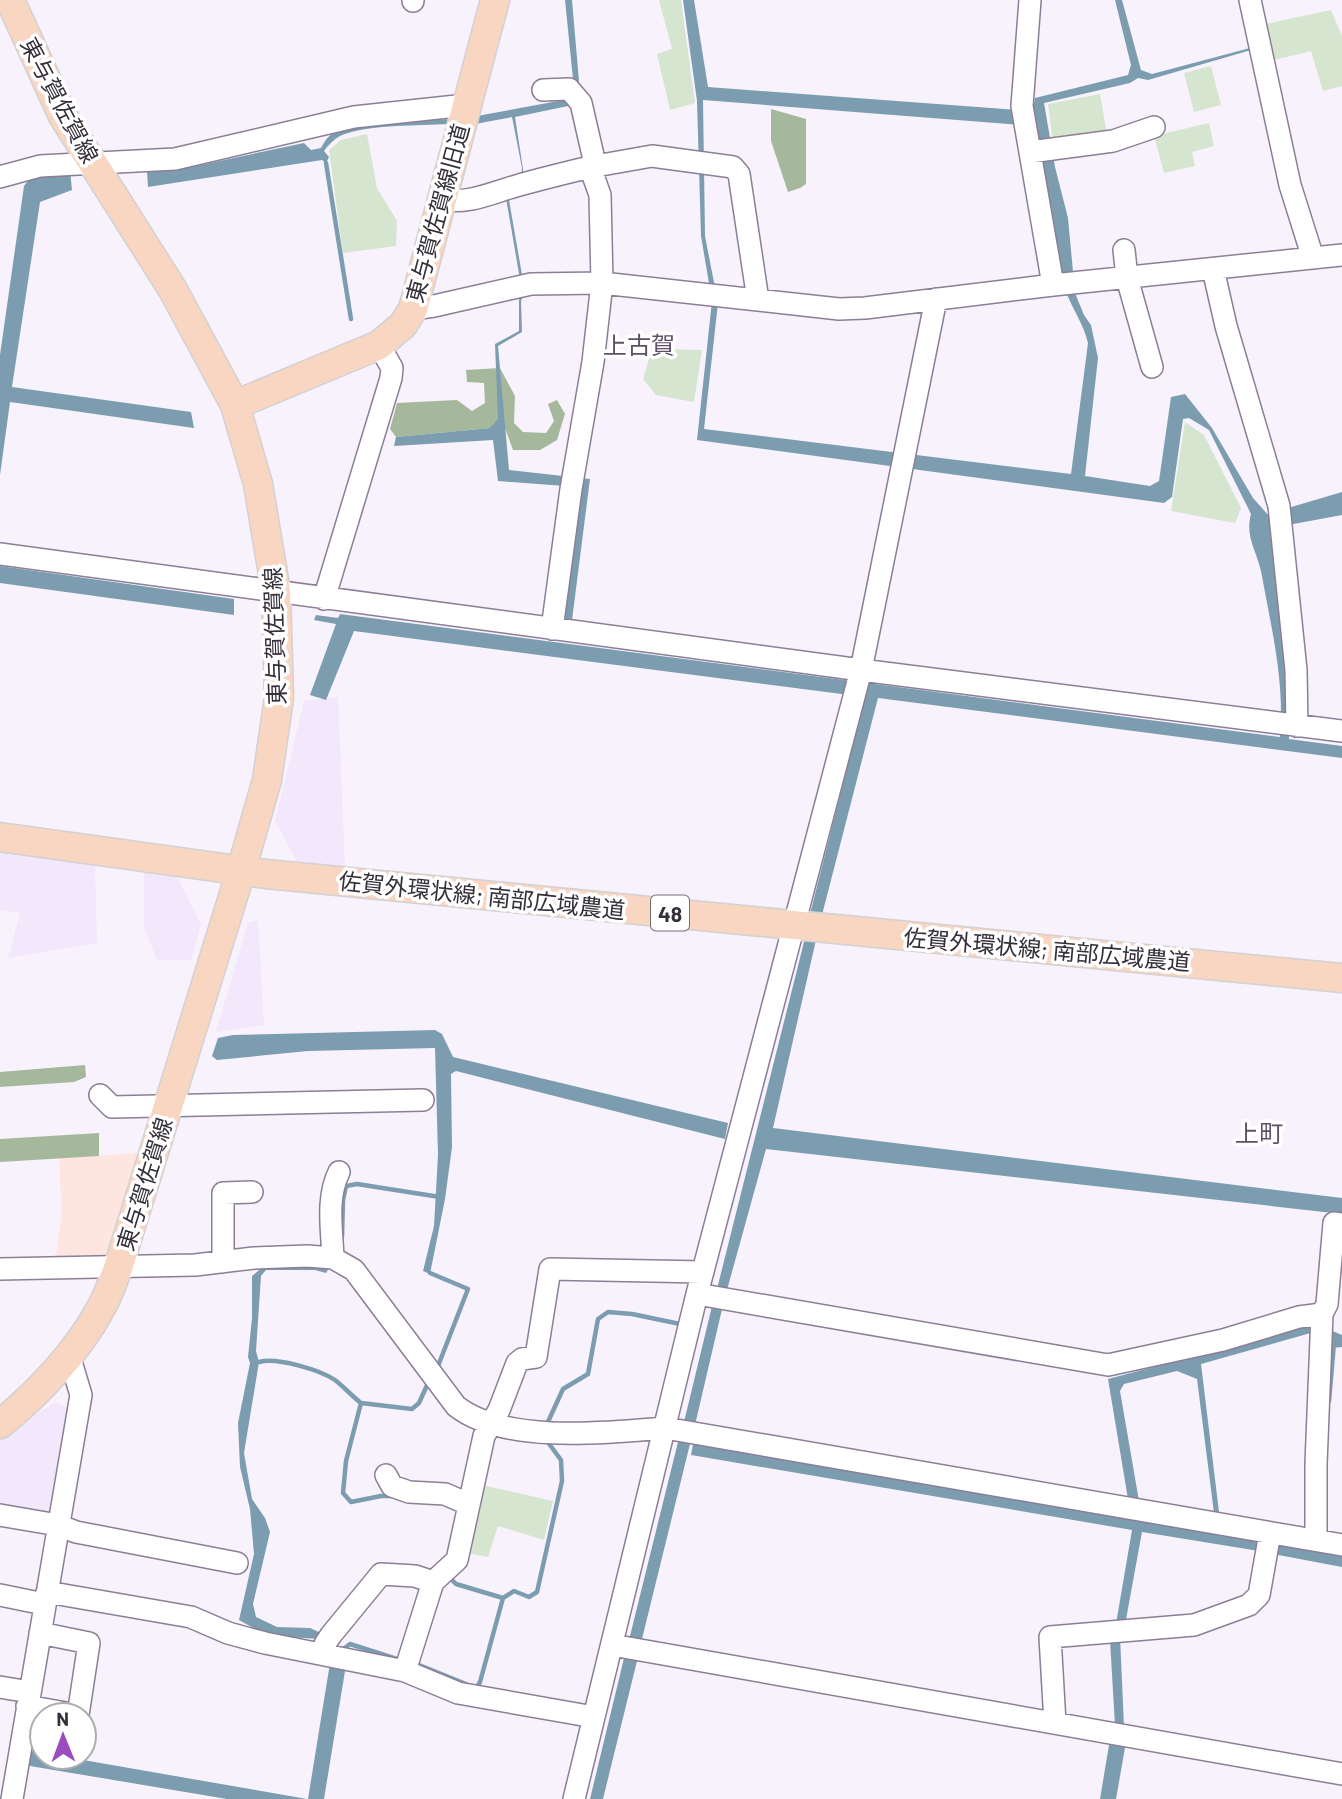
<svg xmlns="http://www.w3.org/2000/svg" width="1342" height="1799" font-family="Barlow,'Noto Sans JP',sans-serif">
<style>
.built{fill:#f2e7fb}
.industrial{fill:#ffe5df}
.green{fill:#d6e5d0}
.forest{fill:#a5b89b}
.water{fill:#7c9daf;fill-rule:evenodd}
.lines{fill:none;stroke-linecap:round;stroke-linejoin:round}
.stream{stroke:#7c9daf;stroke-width:4.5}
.minor-casing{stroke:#8b7e96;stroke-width:24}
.major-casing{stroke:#d2d1d3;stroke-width:31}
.minor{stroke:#fff;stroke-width:21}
.major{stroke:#f8d6c2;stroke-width:28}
.labels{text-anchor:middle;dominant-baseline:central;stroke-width:7;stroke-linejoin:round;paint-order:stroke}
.shield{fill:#fff;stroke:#716d74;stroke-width:2}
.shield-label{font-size:21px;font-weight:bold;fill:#342f39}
.street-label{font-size:23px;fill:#342f39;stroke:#fff}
.neighbourhood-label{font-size:24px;fill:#5e5167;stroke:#fff}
</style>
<rect width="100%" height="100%" fill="#f8f2fd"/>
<path class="built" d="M338,697L345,868L297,862L275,821L304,701Z
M0,850L95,865L97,943L8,958L20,913L0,910Z
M144,870L178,878L201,924L191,960H157L144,926Z
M258,920L264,1025L216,1032L248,923Z
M56,1402L70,1410L50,1515L0,1507V1436Z"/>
<path class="industrial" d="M142,1153L106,1261L55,1262L62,1212L59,1158Z"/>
<path class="green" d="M659,0H681L695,103L670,110L657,54L672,49Z
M1331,10L1342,36V86L1323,91L1311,51L1266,62L1260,25Z
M1211,66L1221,105L1194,112L1184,73Z
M1100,94L1107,134L1053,142L1048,104Z
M1209,123L1214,146L1192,152L1195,166L1164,173L1154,136Z
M367,134L377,188L397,221L396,246L343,253L329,150L341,140Z
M652,349L702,350L694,402L656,395L643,379Z
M1185,422L1204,435L1241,508L1235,523L1171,511Z
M482,1485L553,1501L544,1540L498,1526L488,1557L468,1553Z"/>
<path class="forest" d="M771,109L806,119V184L800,188L788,192L771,141Z
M500,368L515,396L514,423L523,432L546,433L554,421L548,404L557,400L565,414L557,440L540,450H513L503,423L490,428L396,437L390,429L397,403L457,400L472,411L485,403L484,383L467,382L466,370Z
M85,1065L86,1077L74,1082L0,1087V1072Z
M99,1133V1156L0,1162V1139Z"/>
<path class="water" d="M565,0H572L580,93L573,105L515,117L523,169L522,192L587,178L509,200L525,292L521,301L522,332L498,346L509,470L590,479L572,620L562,618L578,487L498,481L493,440L394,446L396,437L490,428L498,419L495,344L519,331V300L522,291L506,198L519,193L522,168L512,117L475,124L477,116L569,99L574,89Z
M683,0H694L708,87L1033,111L1035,98L1128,75L1131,65L1115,0H1122L1141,70L1152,74L1250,48L1251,50L1148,80L1138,78L1130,83L1044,103L1055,167L1068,218L1075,293L1084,315L1091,325L1098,358L1085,476L1150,486L1159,481L1171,397L1185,394L1212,428L1253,498L1270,517L1288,508L1342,492V515L1288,525L1289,739L1342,746V758L878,698L822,915L810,914L865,697L354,631L326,700L310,695L336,624L314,620L316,615L338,618L340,614L1280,737C1285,681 1271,627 1261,571C1256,549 1245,537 1251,514L1209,430L1189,418L1183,419L1172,497L1164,503L697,440L712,301L701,236L697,101ZM703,100L1034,126L1066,292C1073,310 1084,325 1088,343L1071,474L704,429L718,303L705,236Z
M451,119L449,124C417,126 375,124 345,134C336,137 330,143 324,151L329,157L326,163L322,160L148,187L147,171H172L304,143L311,150L321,148C326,139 330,133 340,129C365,120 423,121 451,119Z
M70,171L72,190L40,202L12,387L191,412L194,428L10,402L0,475V355L24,186L30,178Z
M0,566L234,599V615L0,583Z
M805,938L816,940L773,1128L1342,1198V1214L766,1149L727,1290L717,1289Z
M435,1030L442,1034L453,1057L728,1123L725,1139L456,1071L451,1074L452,1147L445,1199L430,1274L423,1271L434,1226L438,1155L435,1048L308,1051L217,1060L212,1056L218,1038L233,1035Z
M264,1266H324L329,1268L326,1273L315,1270H266L261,1276L256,1351L259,1362L244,1453L252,1499L265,1518L270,1532L253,1604L256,1617L277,1627L310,1628L321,1633V1639L268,1636L239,1620L254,1554L250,1509L240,1467L238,1423L250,1363L248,1357L252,1318V1276Z
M713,1302L723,1305L695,1425L684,1422Z
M1316,1324L1342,1335V1347L1330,1348L1314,1332L1201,1364L1219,1512L1214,1513L1197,1379L1177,1371L1124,1384L1120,1391L1139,1501L1128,1499L1108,1379Z
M679,1438L691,1440L641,1643L629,1640Z
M693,1444L1261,1541L1259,1551L1142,1532L1125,1625L1120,1636L1124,1727L1115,1726L1110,1640L1117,1618L1132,1530L691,1455Z
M1275,1543L1342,1556V1567L1273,1554Z
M625,1654L638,1657L603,1799H590Z
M330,1663L346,1665L324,1799H308Z
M1110,1739L1126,1742L1116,1799H1100Z
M26,1750L42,1753V1757H66L307,1799H227L24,1765Z"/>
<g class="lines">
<path class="stream" d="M326,163L351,319
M342,1237L343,1200L346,1186L357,1184L440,1197
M430,1273L468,1289L438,1366
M259,1362C277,1357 320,1370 335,1380C344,1387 352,1396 361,1403L346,1461L343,1493L351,1502L381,1496H395
M1329,1401L1334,1343
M361,1403L412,1409L419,1403L428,1383
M547,1424L563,1389L588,1374L598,1319L608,1312L632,1314L680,1324
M451,1579L456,1584L503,1598L480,1682L477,1687H474
M503,1598L514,1591L529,1597L537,1592L562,1481L561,1460L547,1441
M342,1650L350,1644L400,1660
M419,1665L466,1684"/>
<g class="minor-casing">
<path id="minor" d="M413,0V1
M1030,0L1022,106L1053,285
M1250,0L1290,185L1313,258
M543,90L569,89L581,103L595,164
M1030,152L1113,141L1154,127
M590,167L652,156L733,167L739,174L758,300
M0,177L40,166L175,159L354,117L466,105
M441,199C467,205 491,193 516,186C540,179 565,173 590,167L600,195L602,283L593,362L571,489L552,629
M1124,250L1127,278L1152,367
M1213,269L1226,326L1279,506L1296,670L1297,726
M413,309L434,306L531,284L602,283L839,309L865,308L1053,285L1342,255
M0,554L861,670L1342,731
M324,599L391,378L392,368L379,345
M100,1095L112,1107L423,1100
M333,1258C332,1230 326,1198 339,1172
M223,1262V1193L252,1192
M0,1269L195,1265L254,1258L307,1256L333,1258L354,1270L456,1406C504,1444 606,1433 665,1428L1342,1545
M697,1294L1108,1365L1223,1340L1299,1317L1322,1314L1327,1304L1334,1223L1342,1224
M386,1475L392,1486L409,1492L445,1494L468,1504
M0,1515L58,1525L76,1532L237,1563
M1316,1540V1464L1322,1314
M47,1592L191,1617L228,1633L265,1643L405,1671L458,1693L594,1717
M0,1595L44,1604
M40,1633L89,1643L78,1715
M612,1645L1342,1774
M325,1655V1644L331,1635L381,1574L415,1576L433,1582
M405,1671L433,1582L457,1560L484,1436L499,1410L517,1363L522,1359L536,1357L550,1269L703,1272
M0,1687L30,1692
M27,1706L77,1715
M1055,1723L1050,1637L1194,1625L1249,1605L1259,1595L1270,1533
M12,1799L81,1395L69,1355
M574,1799L697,1294L861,670L936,299"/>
</g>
<g class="major-casing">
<path id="major" d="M235,405L379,345L403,325L413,309L495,0
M0,837L266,874L1342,978
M0,1424C38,1394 78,1351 101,1308C108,1296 113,1281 118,1268L241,871L267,780L279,698L276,592L258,484L235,405L173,290L63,116L10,0"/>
</g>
<use href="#minor" class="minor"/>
<use href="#major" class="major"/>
</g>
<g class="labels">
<rect class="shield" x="651" y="895.5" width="38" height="35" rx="5"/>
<g class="shield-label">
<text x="670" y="913">48</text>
</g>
<g class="street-label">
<text transform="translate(60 100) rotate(62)">東与賀佐賀線</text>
<text transform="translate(437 213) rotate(-75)">東与賀佐賀線旧道</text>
<text transform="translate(274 636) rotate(-92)">東与賀佐賀線</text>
<text transform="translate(482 895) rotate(6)">佐賀外環状線; 南部広域農道</text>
<text transform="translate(1047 949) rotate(5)">佐賀外環状線; 南部広域農道</text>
<text transform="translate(144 1184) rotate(-73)">東与賀佐賀線</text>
</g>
<g class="neighbourhood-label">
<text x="639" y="344">上古賀</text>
<text x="1259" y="1132">上町</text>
</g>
</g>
<g transform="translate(63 1736) rotate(359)"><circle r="33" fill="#ffffff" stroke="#aeacb0" stroke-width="2"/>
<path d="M0-5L12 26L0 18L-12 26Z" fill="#9b4dbe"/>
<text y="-10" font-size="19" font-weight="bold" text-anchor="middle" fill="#342f39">N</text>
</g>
</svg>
